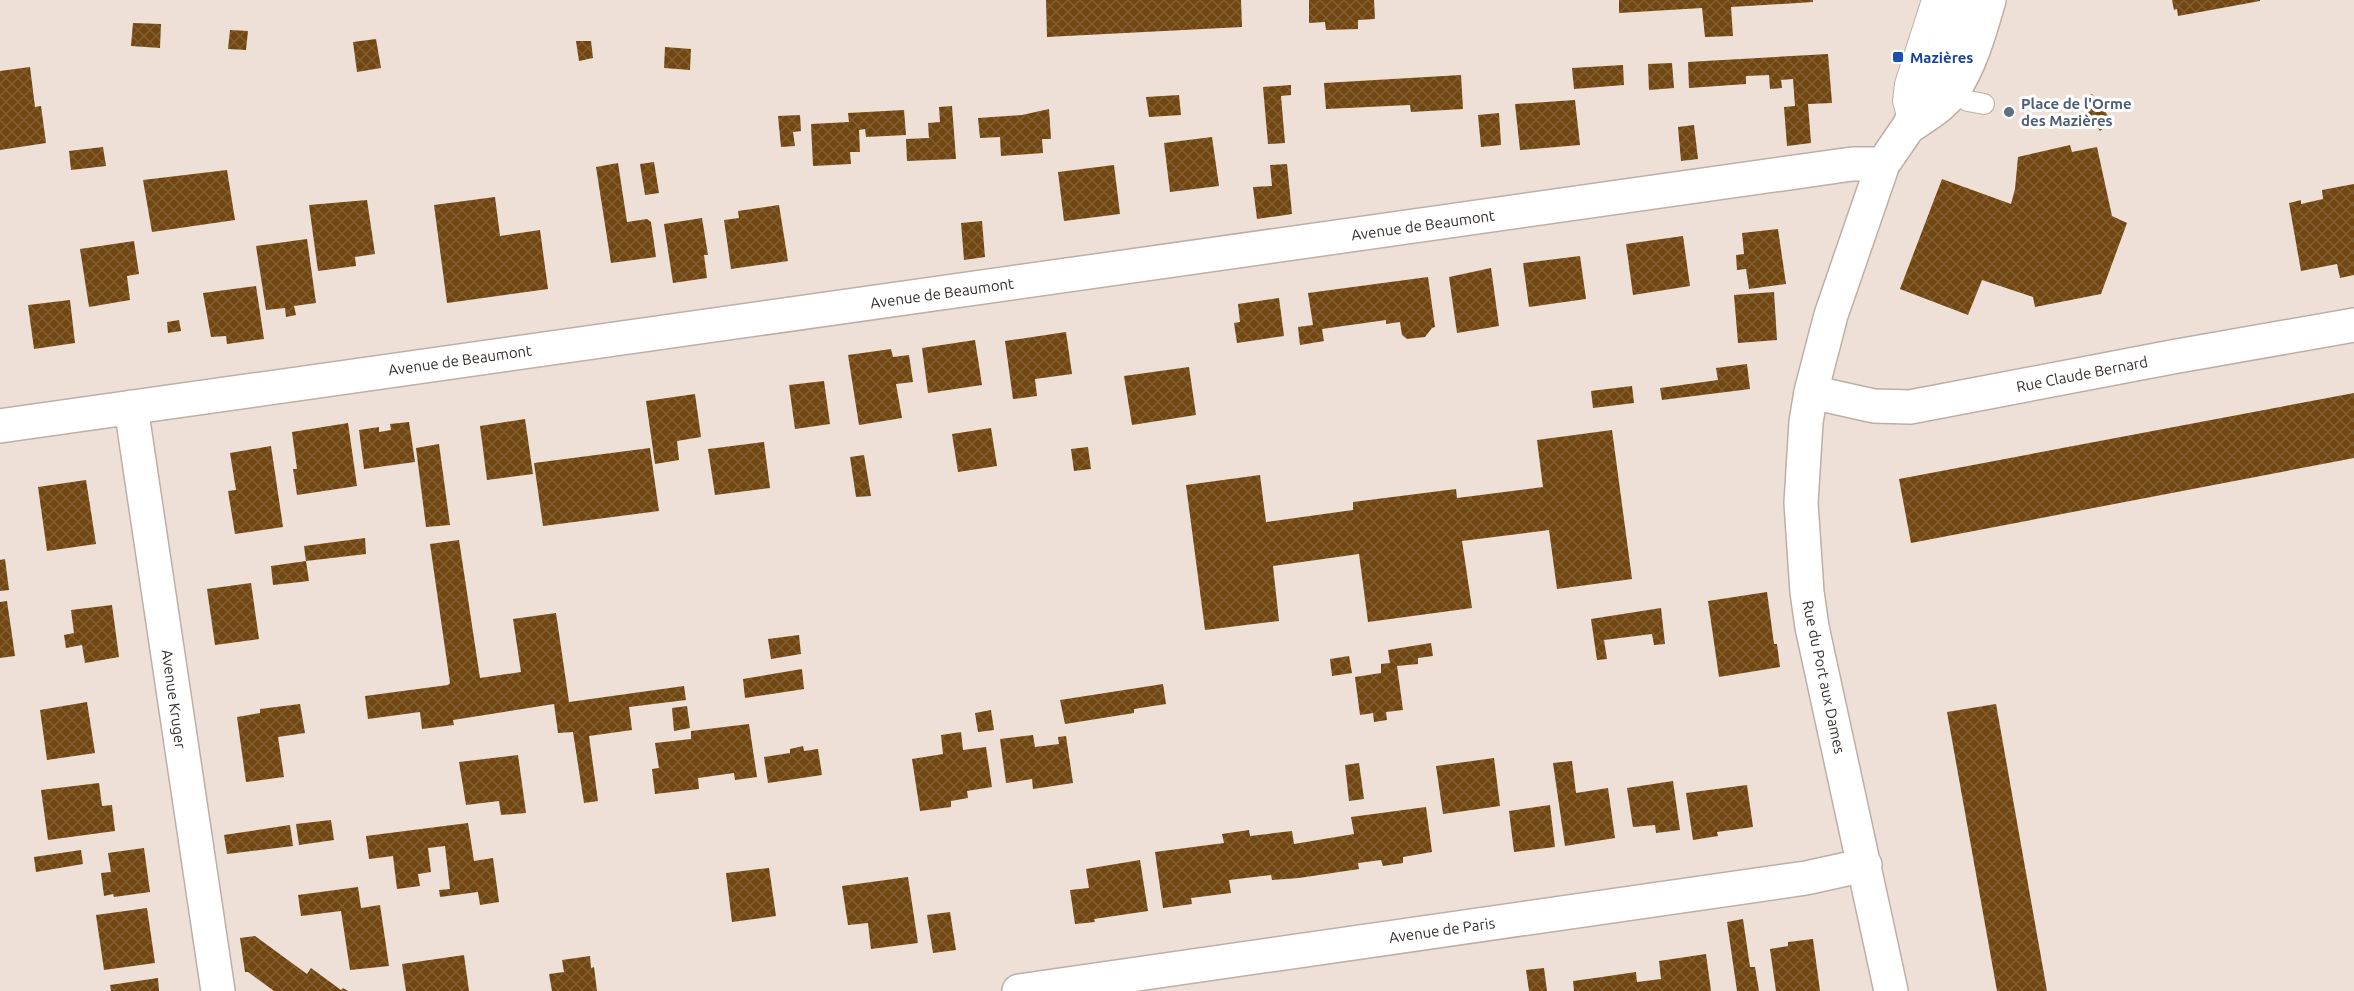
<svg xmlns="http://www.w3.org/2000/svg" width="2354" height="991" font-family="Ubuntu,sans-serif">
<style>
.building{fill:url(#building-cross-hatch)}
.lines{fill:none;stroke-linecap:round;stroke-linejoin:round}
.lane-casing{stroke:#bdafa6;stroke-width:22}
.street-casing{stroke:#bdafa6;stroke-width:36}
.lane{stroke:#fff;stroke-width:20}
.street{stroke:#fff;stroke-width:33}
.transit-dot{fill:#1a4fb4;stroke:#fff;stroke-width:2}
.service-dot{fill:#5c6f8a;stroke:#fff;stroke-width:2}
.labels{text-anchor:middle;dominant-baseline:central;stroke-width:6;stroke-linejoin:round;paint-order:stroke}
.transit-label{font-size:15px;font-weight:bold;fill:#164399;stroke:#fff;text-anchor:start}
.service-label{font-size:15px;font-weight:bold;fill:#4e5e75;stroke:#fff;text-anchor:start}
.street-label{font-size:15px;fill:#36302d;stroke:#fff}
</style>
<defs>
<pattern id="building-cross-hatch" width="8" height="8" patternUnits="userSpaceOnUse" patternTransform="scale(1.5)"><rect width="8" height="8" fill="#714610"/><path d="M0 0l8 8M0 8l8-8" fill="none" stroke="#815f33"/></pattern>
</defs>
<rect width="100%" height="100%" fill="#eee0d7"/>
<path class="building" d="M1046,0H1241L1242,27L1047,37Z
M1309,0H1374L1375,19L1358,20V29L1326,30L1325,22L1309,23Z
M1619,0H1813V2L1731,7L1733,36L1705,37L1702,8L1619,13Z
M2172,0H2260V1L2178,16L2177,9L2174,10Z
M133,23L161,24L160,48L131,46Z
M230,30L248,31L246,50L228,49Z
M376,39L381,68L357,72L353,42Z
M576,41H591L593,58L579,61Z
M665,47L691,49L690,70L664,68Z
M1828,54L1832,103L1808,104L1811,143L1787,146L1784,107L1795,106L1793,79L1781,80L1782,88L1770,89L1769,75L1746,76V84L1689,88L1688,62Z
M1672,63L1674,88L1649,90L1648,64Z
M1623,65L1624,85L1574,89L1572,68Z
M30,67L35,107L41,106L46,143L0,150V71Z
M1461,75L1463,109L1411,112L1410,105L1326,109L1324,83Z
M1291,85V95L1281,96L1285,143L1268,144L1263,87Z
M2092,94L2112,121L2100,131L2079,103Z
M1179,95L1181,115L1149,117L1146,97Z
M1575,100L1580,145L1520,150L1515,104Z
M952,106L956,159L907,161L906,139L929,138L928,123L940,122L939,107Z
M1049,109L1051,139H1042L1043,153L1001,156L1000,137L980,138L978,118L1022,115Z
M904,110L906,135L866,137L865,129L859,130L860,152H850L851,164L813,166L811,124L849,122L848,113Z
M1499,113L1501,145L1481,147L1478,115Z
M800,115L801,131L793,132L795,146L781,147L778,116Z
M1694,125L1698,159L1681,161L1678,127Z
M1212,137L1219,186L1170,192L1164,143Z
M2070,145L2072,152L2097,147L2112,216L2127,223L2101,294L2035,307L2033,297L1982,280L1968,315L1900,289L1942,179L2011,204L2015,189L2018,157Z
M103,147L106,166L71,170L69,151Z
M654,162L659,193L645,195L640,164Z
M618,163L627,222L647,219L651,222L656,257L611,263L596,167Z
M1287,164L1292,214L1257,219L1253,187L1272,186L1270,165Z
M1114,165L1120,214L1064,221L1058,172Z
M227,170L235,220L152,232L143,180Z
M2354,184V275L2340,278L2337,264L2301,271L2289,203L2301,200V204L2323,199L2322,190Z
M495,197L500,236L540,230L548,289L447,303L434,205Z
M367,200L375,254L355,257L356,266L318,271L309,205Z
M779,205L788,261L731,269L724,220L739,218L738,211Z
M702,218L708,255H704L707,278L673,283L664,224Z
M982,221L985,257L964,260L961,223Z
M1778,229L1786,284L1749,289L1746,269L1737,270L1736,255L1744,254L1742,233Z
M1683,236L1690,286L1633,295L1626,244Z
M307,239L316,303L294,306L296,315L286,317L285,308L266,310L256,246Z
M134,241L139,274L127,276L130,300L89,307L80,249Z
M1580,256L1586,299L1529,307L1523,263Z
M1491,268L1499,326L1457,333L1449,277Z
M1428,277L1435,327L1432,328L1425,337L1407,339L1402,335L1400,322L1386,324V320L1322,329L1324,341L1300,345L1298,327L1313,325L1308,293Z
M256,286L264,339L227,344L226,336L211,337L203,293Z
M1774,292L1777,340L1738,343L1734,295Z
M1279,298L1284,336L1237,343L1234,323L1240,322L1238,304Z
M70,300L75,343L34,349L28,305Z
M179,320L181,331L168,333L167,322Z
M1066,332L1072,374L1035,379L1037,396L1013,399L1005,341Z
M975,340L982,385L928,393L922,348Z
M891,349L893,357L909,355L913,382L896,384L902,418L859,425L848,355Z
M1747,364L1750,389L1662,400L1660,388L1718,380L1716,368Z
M1189,367L1196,415L1132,425L1124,376Z
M824,381L830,424L795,429L789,385Z
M1632,386L1634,403L1593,408L1591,391Z
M2354,393V458L1911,543L1899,479Z
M695,394L701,437L677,441L679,460L655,464L646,401Z
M525,419L533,474L487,480L480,426Z
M409,422L415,462L364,469L359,430L379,427V432L391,430L390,424Z
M348,423L357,486L297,495L293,469H297L292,432Z
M991,428L997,466L958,472L952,434Z
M1612,430L1632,579L1557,589L1549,530L1462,541L1472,608L1368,622L1359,554L1273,566L1279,621L1205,630L1186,485L1260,475L1266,522L1353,510V502L1456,489L1457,498L1543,487L1537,440Z
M764,442L770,488L715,495L708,449Z
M439,444L450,525L426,527L416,448Z
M271,446L283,527L235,534L228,491L236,490L230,453Z
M1088,447L1091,469L1074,471L1071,449Z
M650,448L659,511L543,526L534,463Z
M864,455L871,496L856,497L850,457Z
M86,480L96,544L47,551L38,487Z
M365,538L366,554L306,561L304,546Z
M459,540L480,678L521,672L513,619L556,613L569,702L684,686L686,700L629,707L632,730L589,736L598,801L584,803L573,732L558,733L554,704L453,720L454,725L422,729L420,712L368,719L365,696L448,685L450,683L430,544Z
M5,559L9,590L0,591V560Z
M306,561L309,581L273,585L271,566Z
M251,583L259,639L215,645L207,589Z
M1767,592L1774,644H1777L1780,667L1719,677L1708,601Z
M7,601L15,656L0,658V602Z
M112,605L119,657L85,663L82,645L66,648L64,635L74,633L71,610Z
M1661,608L1665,644L1654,645L1652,634L1604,640L1607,659L1597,660L1591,619Z
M799,635L801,654L771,659L768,639Z
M1431,643L1433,656L1418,658V664L1397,666L1403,710L1386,712L1387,720L1374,722L1373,713L1360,715L1355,677L1381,673V664L1390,663L1388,650Z
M1349,656L1352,673L1332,676L1330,659Z
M802,669L804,689L745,698L743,679Z
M1163,684L1166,704L1134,709V713L1065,724L1060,700Z
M87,702L95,753L47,760L40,710Z
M300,704L305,733L278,737L284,777L246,782L237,717L260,713V709Z
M1996,704L2047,991H1997L1947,712Z
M687,706L690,728L674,731L672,708Z
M991,710L994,730L978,732L975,713Z
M749,724L757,777L735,780L734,773L698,778L699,789L655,794L652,769L659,768L655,743L691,739V731Z
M961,732L963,750L986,747L992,787L967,791L968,798L951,801V807L920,811L912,759L943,754L941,735Z
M1033,735L1035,747L1059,744L1058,737L1066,736L1073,783L1033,789L1032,779L1006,783L1000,739Z
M803,746L804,751L818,749L822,775L768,783L764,757L790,753V749Z
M518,755L526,813L501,815L499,801L466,805L459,762Z
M1494,758L1500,806L1443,814L1436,766Z
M1572,761L1576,793L1608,788L1615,838L1565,846L1553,763Z
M1359,763L1364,799L1349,801L1345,765Z
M1673,781L1680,830L1656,833L1655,825L1633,827L1627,788Z
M99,783L102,806L112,805L115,831L48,840L41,790Z
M1747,785L1753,827L1717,832L1718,836L1693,840L1686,793Z
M1550,805L1555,847L1514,852L1509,811Z
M1426,807L1432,852L1403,857V863L1383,866L1381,860L1358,863L1359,869L1299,878L1272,880L1271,875L1229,880L1231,893L1191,898L1192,904L1163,908L1155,852L1224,843L1222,834L1249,830L1250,836L1292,831L1294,844L1354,834L1351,817Z
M331,820L334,840L299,845L296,824Z
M468,823L474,861L493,858L499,902L480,905L478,892L440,897L439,890L450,889L445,846L428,848L431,872L418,874L420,886L397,889L393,856L369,859L366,836Z
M290,825L293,846L227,854L224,835Z
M144,848L150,892L114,897L113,894L104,896L101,873L111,872L108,853Z
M81,850L83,864L36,872L34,857Z
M1140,860L1148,911L1094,919L1095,922L1075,924L1070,890L1089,888L1086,869Z
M769,868L776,916L732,922L726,873Z
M908,877L918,943L871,949L868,923L848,925L842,886Z
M358,887L361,908L380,905L389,966L350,970L341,911L301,916L298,895Z
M147,908L155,963L104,970L96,915Z
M950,912L956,950L933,953L927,915Z
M1743,919L1750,967H1755L1759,991H1737L1727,922Z
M255,936L307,974L311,968L341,990L343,988L348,991H274L248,972H245L240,938Z
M1813,939L1820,991H1776L1770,949L1788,946V942Z
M1706,954L1711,991H1574L1573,981L1602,977L1636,972L1637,982L1661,979L1659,961Z
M464,955L469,991H406L402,964Z
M590,956L591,968L594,967L597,991H552L549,974L564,972L562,960Z
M1544,968L1547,991H1529L1526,970Z
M158,978L159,991H111L110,985Z"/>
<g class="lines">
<g class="lane-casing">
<path id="lane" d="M1944,87L1968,101L1984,104
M1909,124L1903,101L1905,84L1932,0"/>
</g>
<g class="street-casing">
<path id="street" d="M1913,124C1927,115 1943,105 1953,91C1971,64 1980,31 1989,0
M1811,392L1874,406L1910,407L2172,357L2354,325
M131,407L218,991
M0,426L1852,164H1883
M1019,991L1806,878L1865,865
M1891,991L1812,627L1807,592L1801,503L1806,422L1811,392L1831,315L1883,164L1909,126L1931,79L1944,49L1958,0"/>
</g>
<use href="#lane" class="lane"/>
<use href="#street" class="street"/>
</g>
<rect class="transit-dot" x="1892" y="51" width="12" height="12" rx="3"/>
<circle class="service-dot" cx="2009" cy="112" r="6"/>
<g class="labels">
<g class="transit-label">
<text x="1910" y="57">Mazières</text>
</g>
<g class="service-label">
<text x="2021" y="103">Place de l'Orme<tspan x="2021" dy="17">des Mazières</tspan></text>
</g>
<g class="street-label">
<text transform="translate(1423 225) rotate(-8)">Avenue de Beaumont</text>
<text transform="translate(942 293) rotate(-8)">Avenue de Beaumont</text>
<text transform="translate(460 360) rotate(-8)">Avenue de Beaumont</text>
<text transform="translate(2082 374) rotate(-11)">Rue Claude Bernard</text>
<text transform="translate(1824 677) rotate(78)">Rue du Port aux Dames</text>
<text transform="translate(174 699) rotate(82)">Avenue Kruger</text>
<text transform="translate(1442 930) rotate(-8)">Avenue de Paris</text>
</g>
</g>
</svg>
